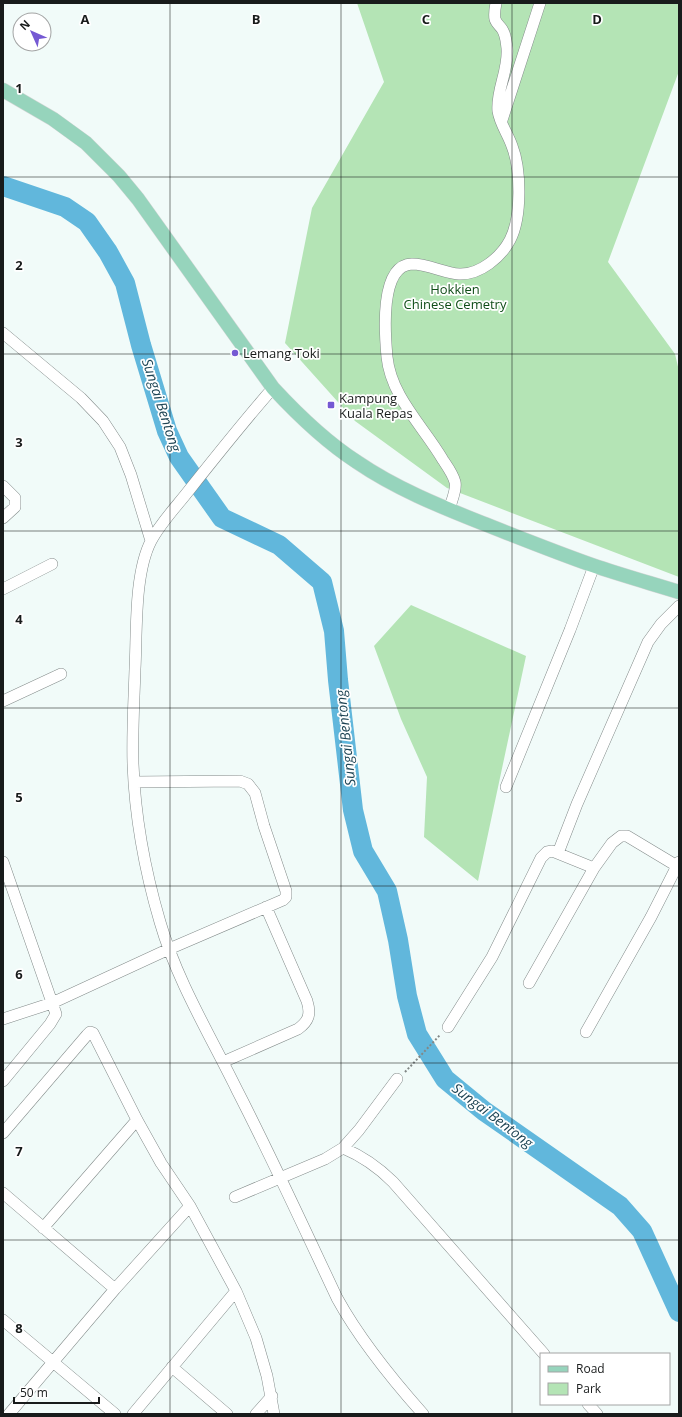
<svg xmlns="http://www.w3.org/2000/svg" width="682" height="1417" font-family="'Open Sans',sans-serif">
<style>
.green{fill:#b4e4b5}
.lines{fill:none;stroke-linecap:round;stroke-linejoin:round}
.river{stroke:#61b7dc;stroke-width:20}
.minor-casing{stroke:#838b8a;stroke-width:12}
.major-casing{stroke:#d5d6d6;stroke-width:15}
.path{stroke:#828887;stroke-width:2;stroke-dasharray:2 2;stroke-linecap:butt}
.minor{stroke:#fff;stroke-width:11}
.major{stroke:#96d4bc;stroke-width:14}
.grid{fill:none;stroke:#181b1b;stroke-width:1;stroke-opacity:0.55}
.poi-dot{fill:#7559d3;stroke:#fff;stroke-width:1.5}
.labels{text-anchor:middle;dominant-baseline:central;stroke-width:3.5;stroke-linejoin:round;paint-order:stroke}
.park-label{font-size:13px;fill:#104d18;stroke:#fff}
.poi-label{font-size:13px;fill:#181b1b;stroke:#fff;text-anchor:start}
.water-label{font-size:14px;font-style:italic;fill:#1e4454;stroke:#fff}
.grid-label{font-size:13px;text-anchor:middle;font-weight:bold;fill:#181b1b;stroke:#fff;stroke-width:3.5;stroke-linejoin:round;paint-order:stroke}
</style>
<rect width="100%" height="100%" fill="#f1fbf9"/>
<path class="green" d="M357,3H679V71L608,262L675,354L679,371V577L447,488L355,421L285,343L312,208L384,82Z
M411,605L526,656L478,881L424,837L427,777L401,719L374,646Z"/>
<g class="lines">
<path class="river" d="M3,186L65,207L87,222L108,252L125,283L141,345L167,431L179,457L222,518L279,545L322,582L334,631L338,680L353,810L363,851L387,891L398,940L407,996L417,1034L445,1079L484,1111L620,1206L642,1231L679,1312"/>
<g class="minor-casing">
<path id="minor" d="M502,120L540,3
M3,333L81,398L103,421L120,447L131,475L151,541
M273,388C244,421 217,455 190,489C177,506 161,522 151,541C134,574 137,632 135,669C134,701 132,733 133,764C135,817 145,871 160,922C177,981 210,1035 237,1090C272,1158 304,1228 337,1298C360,1340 391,1378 423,1414
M3,486L15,498V507L3,518
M449,510C451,502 457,490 455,482C453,474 447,466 443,460C424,427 391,397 387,357C385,335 379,265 412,264C428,264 444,273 459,274C480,275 501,257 510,240C522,217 521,169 512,146C508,134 500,124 498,111C496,90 509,70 507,48C506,41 506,35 502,29C500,26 496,23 495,19C494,14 495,8 496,3
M3,589L52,564
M3,701L61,674
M506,787L570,630L594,566
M558,853L577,804L648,642L661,624L679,606
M3,862L56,1014L50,1024L3,1081
M529,983L594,868L612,843L621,836H627L677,866
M3,1019L52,1003L169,949L283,900L286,897V891L264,826L255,793L248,784L240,781L134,782
M448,1027L492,957L541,858L547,852L552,851L594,868
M586,1032L651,917L679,862
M223,1062L298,1029C309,1021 311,1014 307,1001L266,907
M3,1133L87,1035L90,1032L93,1033L137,1120L161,1163L190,1206L236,1291L256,1338L267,1376L274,1414
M343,1148L359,1130L397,1079
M3,1193L115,1289
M235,1197L325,1159L343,1148C362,1156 378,1167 393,1182L544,1354
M43,1228L137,1120
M3,1320L115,1414
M172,1367L227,1414
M588,1404L597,1414
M9,1414L115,1289L190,1206
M133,1414L236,1291
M256,1414L272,1396"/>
</g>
<g class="major-casing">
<path id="major" d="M3,90L53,119L86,143L119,176L138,199L273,388C298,415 326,442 357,462C395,488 439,506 482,523C518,537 555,552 592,565C621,575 650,583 679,592"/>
</g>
<path class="path" d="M405,1072L440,1035"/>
<use href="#minor" class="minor"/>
<use href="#major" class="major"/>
</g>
<path class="grid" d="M170,3V1414M341,3V1414M512,3V1414M3,177H679M3,354H679M3,531H679M3,708H679M3,886H679M3,1063H679M3,1240H679"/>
<g class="poi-dot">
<circle cx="235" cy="353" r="4"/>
<rect x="327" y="401" width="8" height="8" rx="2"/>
</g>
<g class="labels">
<g class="park-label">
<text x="455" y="289">Hokkien<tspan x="455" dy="15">Chinese Cemetry</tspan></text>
</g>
<g class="poi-label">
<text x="243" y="353">Lemang Toki</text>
<text x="339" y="398">Kampung<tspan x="339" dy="15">Kuala Repas</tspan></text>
</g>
<g class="water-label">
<text transform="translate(162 405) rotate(72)">Sungai Bentong</text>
<text transform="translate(345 738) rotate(-96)">Sungai Bentong</text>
<text transform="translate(493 1115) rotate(37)">Sungai Bentong</text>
</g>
</g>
<g class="grid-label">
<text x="85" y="24">A</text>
<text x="256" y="24">B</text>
<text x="426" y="24">C</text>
<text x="597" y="24">D</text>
<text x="19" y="93">1</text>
<text x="19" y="270">2</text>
<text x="19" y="447">3</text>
<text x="19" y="624">4</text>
<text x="19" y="802">5</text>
<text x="19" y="979">6</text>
<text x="19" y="1156">7</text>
<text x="19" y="1333">8</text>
</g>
<rect width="682" height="1417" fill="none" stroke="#181b1b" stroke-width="8"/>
<rect x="540" y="1353" width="130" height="52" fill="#ffffff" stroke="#a3a4a4"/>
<rect x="548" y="1366" width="20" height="6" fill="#96d4bc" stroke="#a3a4a4"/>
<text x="576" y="1373" font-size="12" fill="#181b1b">Road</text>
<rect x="548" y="1383" width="20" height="12" fill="#b4e4b5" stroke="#a3a4a4"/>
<text x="576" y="1393" font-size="12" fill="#181b1b">Park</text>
<g transform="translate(32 32) rotate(315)"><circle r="19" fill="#ffffff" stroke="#a3a4a4"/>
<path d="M0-3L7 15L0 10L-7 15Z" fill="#7559d3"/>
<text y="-6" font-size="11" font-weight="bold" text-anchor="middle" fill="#181b1b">N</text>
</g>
<path d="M14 1397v6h85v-6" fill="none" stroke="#181b1b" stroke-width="2"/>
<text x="20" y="1397" font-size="12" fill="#181b1b" stroke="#ffffff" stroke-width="3" paint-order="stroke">50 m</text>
</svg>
